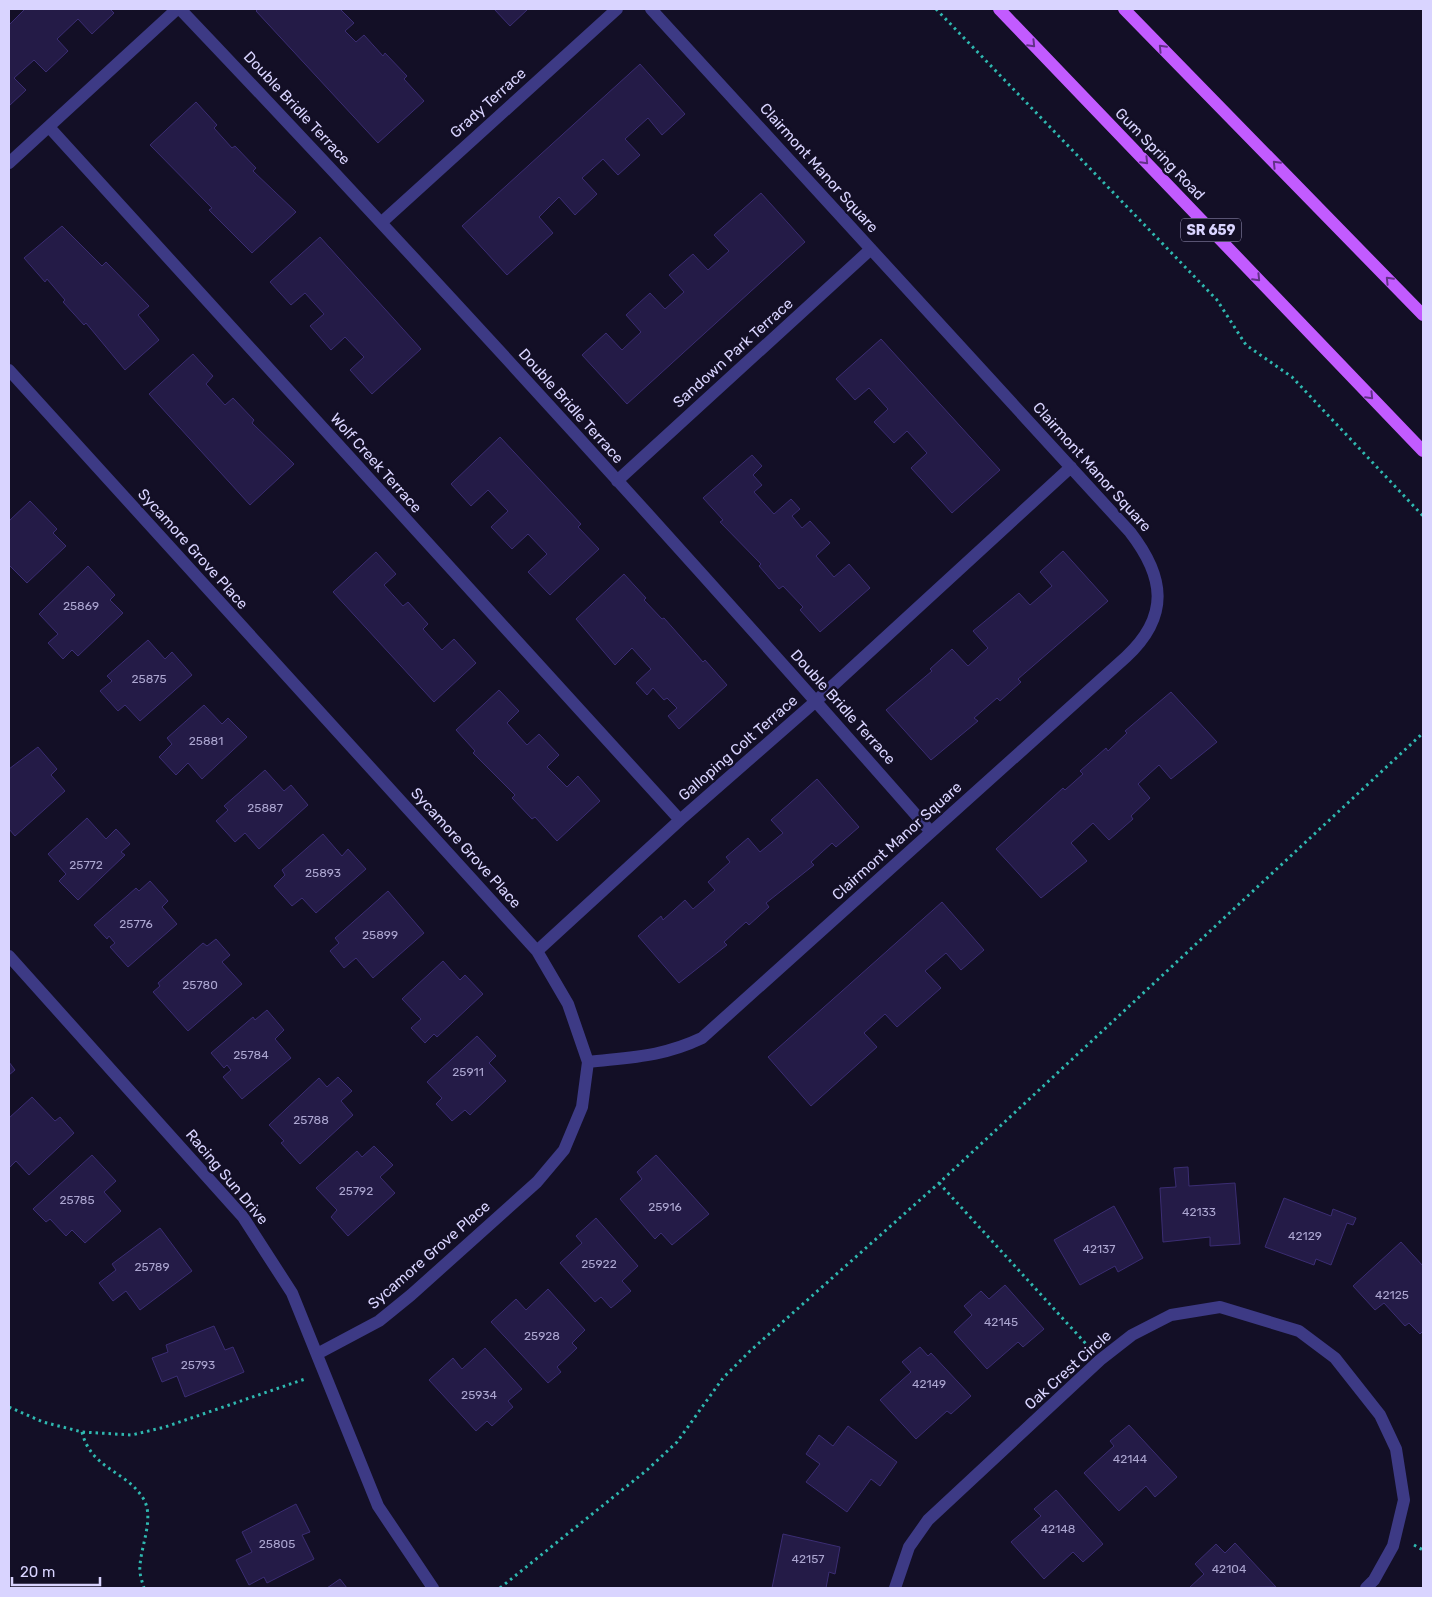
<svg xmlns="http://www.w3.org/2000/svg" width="1432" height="1597" font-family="Rubik,sans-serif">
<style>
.building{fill:#241b47;stroke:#3b2d73}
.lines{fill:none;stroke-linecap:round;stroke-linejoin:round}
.path{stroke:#2fb8b0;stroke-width:3;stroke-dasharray:2.5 4;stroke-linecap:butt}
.minor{stroke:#3d3a85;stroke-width:12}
.major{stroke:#c25bff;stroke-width:12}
.oneway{stroke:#623188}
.labels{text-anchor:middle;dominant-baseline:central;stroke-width:5;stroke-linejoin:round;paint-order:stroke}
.number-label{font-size:12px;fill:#aca6d1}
.shield{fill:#130f26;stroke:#9e99be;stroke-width:1}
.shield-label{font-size:14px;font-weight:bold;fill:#d9d4ff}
.street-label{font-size:15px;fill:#d9d4ff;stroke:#130f26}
</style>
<rect width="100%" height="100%" fill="#130f26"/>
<path class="building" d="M25,9H110L114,13L92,34L78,19L57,39L68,51L46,72L34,60L14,78L26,90L9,106V25Z
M258,9H340L354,23L345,31L356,42L364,35L383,56L385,53L407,76L404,79L424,101L378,143L256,11Z
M494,9H528L510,26Z
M640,64L685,114L662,135L648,118L625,139L640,155L618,175L603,159L582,178L597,194L575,215L559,197L539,217L553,233L507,275L462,226Z
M196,102L217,125L214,128L232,148L235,146L256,168L253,171L296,212L252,253L209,210L212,208L150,145Z
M761,193L805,242L627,404L582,355L606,333L622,350L641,332L626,315L650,293L665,309L684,292L669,275L693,254L708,270L729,251L714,235Z
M62,226L102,266L106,262L149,306L138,315L159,340L125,370L86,323L84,325L63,302L65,300L47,279L45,282L24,258Z
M320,237L421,349L372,394L350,370L364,357L345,337L331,350L310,326L324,314L305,293L291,305L270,282Z
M881,339L1000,470L952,513L911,468L927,453L907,431L894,443L874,422L888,409L869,388L855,400L836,379Z
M193,354L213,376L206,384L225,405L233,398L254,420L252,423L294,464L250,505L149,394Z
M500,437L581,524L578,527L599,549L550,595L528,572L547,554L528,534L512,549L491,527L508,511L488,490L471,506L451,484Z
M752,455L762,466L753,475L762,485L754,492L774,514L791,499L800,509L792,516L802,528L810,521L830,543L816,556L834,577L849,564L870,588L820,632L800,610L803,607L783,586L779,589L759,566L761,564L720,522L723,520L703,498Z
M30,501L57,529L53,533L66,546L27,583L10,566L9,567V521Z
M1063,551L1108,601L1018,679L1021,682L1000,701L997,698L974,718L978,721L931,760L886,710L932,671L930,669L952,649L968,666L988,648L973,631L1019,593L1030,605L1052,586L1040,572Z
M376,552L396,574L384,585L403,606L408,602L428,624L423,629L442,650L454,639L476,663L434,702L333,592Z
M88,566L115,595L110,600L123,613L78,656L72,650L63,659L48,643L58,634L39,614Z
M624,574L646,598L644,600L662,619L664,618L703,662L705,660L727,685L679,729L668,716L677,708L667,698L664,700L653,688L647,695L636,683L651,669L632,648L615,665L576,619Z
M148,640L165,659L172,652L192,675L140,721L125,705L118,711L100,691L112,681L107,676Z
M499,690L519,711L507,723L527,745L539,734L559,755L547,767L567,787L578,776L600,801L557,841L535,817L532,819L512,798L515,795L473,753L475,751L456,730Z
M1171,692L1217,742L1171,779L1159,765L1138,784L1150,798L1131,816L1133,819L1109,840L1093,823L1071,843L1087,861L1041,898L996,849L1063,788L1065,790L1083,774L1080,771L1106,748L1108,751L1127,733L1125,731Z
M204,705L222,724L228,718L247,737L202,779L188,763L176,775L159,757L172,744L167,738Z
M38,747L57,769L51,775L65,791L15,836L9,829V769Z
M265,770L284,791L291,785L308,805L259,849L245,833L235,842L216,821L228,810L224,806Z
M817,779L859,827L836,847L832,843L811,862L814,865L766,903L769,907L749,925L746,922L724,942L727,945L679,983L638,936L661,916L663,920L685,900L693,909L715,890L708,882L730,862L726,857L748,838L760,852L783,833L771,820Z
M87,818L106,839L116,829L130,844L121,852L125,855L78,900L59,881L66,874L48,854Z
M323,834L342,856L348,849L366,869L316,913L302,898L292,906L274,886L285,875L282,870Z
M150,881L168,901L162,907L177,924L128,967L110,947L115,943L109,936L107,939L94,925L136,888L139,891Z
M388,891L424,933L373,978L356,958L344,968L330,951L339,943L335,938Z
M942,902L984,950L961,970L946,953L925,971L941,988L897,1027L885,1014L864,1033L877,1047L811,1106L768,1057Z
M216,939L230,955L222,962L242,984L188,1031L153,992L160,986L158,983L203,943L207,946Z
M443,961L460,980L465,975L483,994L437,1037L434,1034L425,1043L411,1028L421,1019L402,999Z
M267,1010L284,1030L275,1039L291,1058L242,1099L223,1077L231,1070L227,1065L224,1068L211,1053L253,1017L255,1020Z
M477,1036L496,1056L489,1063L506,1081L470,1115L465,1110L452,1121L436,1104L442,1098L427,1082Z
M9,1062L15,1070L9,1075Z
M338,1077L352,1091L341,1101L353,1115L300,1164L281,1143L284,1141L269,1125L319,1078L327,1087Z
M32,1097L55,1121L60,1117L74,1133L29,1175L16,1161L9,1168V1118Z
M374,1146L393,1165L380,1177L395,1193L348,1236L331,1217L337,1210L316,1188L357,1151L362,1157Z
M92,1155L116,1181L104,1192L121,1211L85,1243L72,1230L66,1236L50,1219L46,1222L33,1209Z
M656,1155L709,1214L672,1245L661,1233L655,1239L620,1199L642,1179L637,1172Z
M1188,1167L1189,1186L1235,1183L1240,1244L1210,1246V1237L1163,1242L1160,1188L1176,1187L1174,1168Z
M1284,1198L1331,1216L1333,1209L1356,1218L1353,1225L1347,1223L1331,1265L1316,1259L1314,1265L1265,1247Z
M1114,1206L1143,1258L1118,1272L1115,1266L1080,1285L1054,1240Z
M596,1218L638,1266L622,1281L631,1291L611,1308L601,1297L595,1302L560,1263L582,1243L576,1236Z
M160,1228L192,1271L140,1310L126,1291L113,1301L99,1283L116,1270L112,1264Z
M1401,1242L1423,1266V1331L1420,1334L1409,1323L1405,1326L1384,1303L1375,1310L1353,1286Z
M1005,1285L1044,1329L1023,1347L1018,1342L987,1369L954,1332L972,1315L964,1306L981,1291L989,1299Z
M548,1289L585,1330L572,1343L577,1348L557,1367L561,1372L548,1383L491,1322L516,1299L526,1310Z
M214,1326L225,1350L233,1347L244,1372L185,1397L177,1376L162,1382L152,1358L168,1352L166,1345Z
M920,1347L928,1356L931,1353L971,1396L951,1414L947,1411L916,1439L880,1400L911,1372L902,1362Z
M485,1348L522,1389L508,1401L513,1407L492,1426L487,1421L476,1431L429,1380L453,1358L462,1369Z
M1129,1425L1177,1477L1155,1497L1146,1486L1119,1511L1084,1473L1114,1446L1110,1441Z
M848,1426L897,1462L880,1486L871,1479L847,1512L806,1482L820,1464L806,1454L819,1435L833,1446Z
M1056,1490L1103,1544L1083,1562L1073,1552L1044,1579L1011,1542L1041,1516L1034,1509Z
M296,1504L310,1532L302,1535L314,1559L267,1583L264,1577L249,1585L236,1560L252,1552L242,1532Z
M783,1534L840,1547L835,1574L829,1572L826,1588H772Z
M1235,1543L1276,1587L1189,1588L1204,1574L1195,1564L1216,1544L1225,1553Z
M340,1579L347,1588H327Z"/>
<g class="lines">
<path class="path" d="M936,9L1217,300L1246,345L1292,377L1423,516
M939,1183L1087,1345
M9,1407L43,1422L82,1432L132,1435L165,1427L305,1379
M82,1432C91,1469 125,1470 143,1498C155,1517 141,1545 140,1566C139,1573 142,1581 144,1588
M1414,1545L1423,1550
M500,1588L647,1470L677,1442L723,1378L750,1351L939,1183L1423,733"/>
<path class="minor" d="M180,9C436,278 686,553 931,832
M49,127L680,820
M9,163L177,9
M382,222L617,9
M9,370L537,951L568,1004L588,1062L582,1107L564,1150L537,1182L411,1295L379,1321L317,1354
M617,481L871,249
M537,951L680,820L816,701L1071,467
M9,956L243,1217L292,1293L378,1506L433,1588
M588,1062C631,1057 662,1057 702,1038L1126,657C1170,616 1165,577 1130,532L651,9
M895,1588L909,1547L928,1520L1100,1360L1132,1335L1171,1315L1220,1307L1299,1331L1335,1358L1380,1415L1396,1449L1404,1500L1393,1546L1374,1580L1366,1588"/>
<path class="major" d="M999,9L1423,451
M1124,9L1423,315"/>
</g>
<defs><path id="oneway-chevron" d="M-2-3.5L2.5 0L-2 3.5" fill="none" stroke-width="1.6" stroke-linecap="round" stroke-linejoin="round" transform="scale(1.25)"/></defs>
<g class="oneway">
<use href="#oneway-chevron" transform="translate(1032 44) rotate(46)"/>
<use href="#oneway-chevron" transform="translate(1162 48) rotate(-134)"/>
<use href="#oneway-chevron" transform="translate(1145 161) rotate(46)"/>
<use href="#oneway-chevron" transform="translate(1276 164) rotate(-134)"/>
<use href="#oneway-chevron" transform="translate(1257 278) rotate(46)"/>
<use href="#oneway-chevron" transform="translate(1389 280) rotate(-134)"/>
<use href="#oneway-chevron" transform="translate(1370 396) rotate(46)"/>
</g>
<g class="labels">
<g class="number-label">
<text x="81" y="606">25869</text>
<text x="149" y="679">25875</text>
<text x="206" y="741">25881</text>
<text x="265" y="808">25887</text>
<text x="86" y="865">25772</text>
<text x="323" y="873">25893</text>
<text x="136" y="924">25776</text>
<text x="380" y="935">25899</text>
<text x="200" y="985">25780</text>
<text x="251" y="1055">25784</text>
<text x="468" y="1072">25911</text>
<text x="311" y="1120">25788</text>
<text x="356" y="1191">25792</text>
<text x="77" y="1200">25785</text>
<text x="665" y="1207">25916</text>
<text x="1199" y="1212">42133</text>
<text x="1305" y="1236">42129</text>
<text x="1099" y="1249">42137</text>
<text x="599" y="1264">25922</text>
<text x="152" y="1267">25789</text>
<text x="1392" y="1295">42125</text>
<text x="1001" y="1322">42145</text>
<text x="542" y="1336">25928</text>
<text x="198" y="1365">25793</text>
<text x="929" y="1384">42149</text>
<text x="479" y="1395">25934</text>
<text x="1130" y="1459">42144</text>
<text x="1058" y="1529">42148</text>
<text x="277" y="1544">25805</text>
<text x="808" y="1559">42157</text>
<text x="1229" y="1569">42104</text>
</g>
<rect class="shield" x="1181" y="218.5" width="60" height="23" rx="4"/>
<g class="shield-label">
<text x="1211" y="230">SR 659</text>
</g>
<g class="street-label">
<text transform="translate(488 103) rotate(-42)">Grady Terrace</text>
<text transform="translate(297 108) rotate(47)">Double Bridle Terrace</text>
<text transform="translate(1160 154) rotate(46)">Gum Spring Road</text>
<text transform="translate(819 168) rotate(48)">Clairmont Manor Square</text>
<text transform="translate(733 353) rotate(-42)">Sandown Park Terrace</text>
<text transform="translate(571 406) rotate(48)">Double Bridle Terrace</text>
<text transform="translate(376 463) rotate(48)">Wolf Creek Terrace</text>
<text transform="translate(1092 467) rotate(48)">Clairmont Manor Square</text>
<text transform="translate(193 549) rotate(48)">Sycamore Grove Place</text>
<text transform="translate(843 707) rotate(48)">Double Bridle Terrace</text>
<text transform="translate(738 748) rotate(-41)">Galloping Colt Terrace</text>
<text transform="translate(897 841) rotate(-42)">Clairmont Manor Square</text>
<text transform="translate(466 848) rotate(48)">Sycamore Grove Place</text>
<text transform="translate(227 1177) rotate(50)">Racing Sun Drive</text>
<text transform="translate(429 1255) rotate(-41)">Sycamore Grove Place</text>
<text transform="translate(1068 1370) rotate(-42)">Oak Crest Circle</text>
</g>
</g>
<rect width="1432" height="1597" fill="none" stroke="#d9d4ff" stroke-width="20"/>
<path d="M12 1577v8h88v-8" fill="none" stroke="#d9d4ff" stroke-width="2.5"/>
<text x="20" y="1577" font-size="15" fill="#d9d4ff" stroke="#130f26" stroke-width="4" paint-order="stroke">20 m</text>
</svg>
